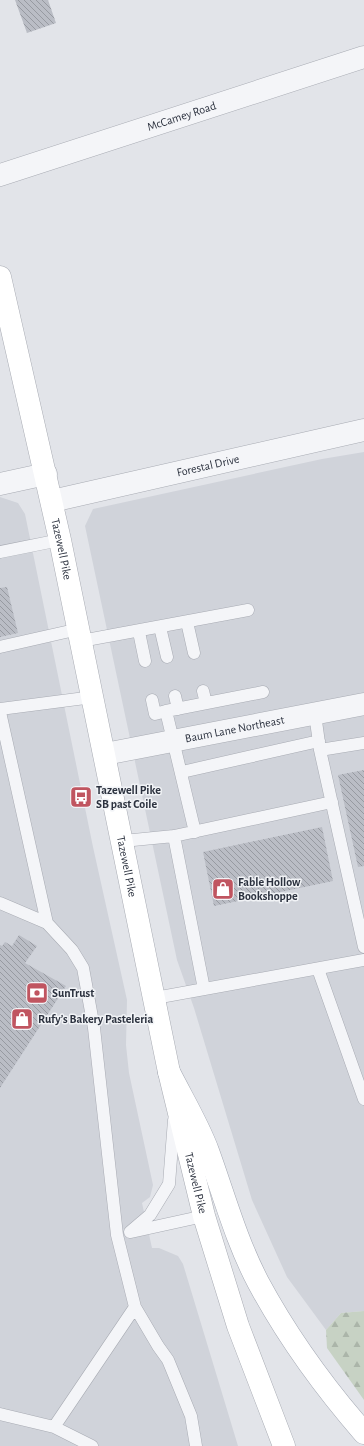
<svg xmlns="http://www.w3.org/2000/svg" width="364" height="1446" font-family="'Alegreya Sans',sans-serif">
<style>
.built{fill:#d0d3da}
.forest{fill:url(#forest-firs)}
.building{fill:url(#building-back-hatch)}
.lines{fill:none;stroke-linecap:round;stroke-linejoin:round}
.service-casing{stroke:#a8abb3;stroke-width:13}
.minor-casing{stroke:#a8abb3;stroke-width:23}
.secondary-casing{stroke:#a8abb3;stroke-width:23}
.primary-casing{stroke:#a3a8b3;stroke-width:23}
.service{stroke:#f4f5f8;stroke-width:12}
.minor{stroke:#f4f5f8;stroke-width:22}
.secondary{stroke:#fff;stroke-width:22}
.primary{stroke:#fff;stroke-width:22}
.labels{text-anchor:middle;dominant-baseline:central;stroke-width:3;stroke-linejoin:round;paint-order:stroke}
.street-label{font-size:12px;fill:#2c323f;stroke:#f1f3f6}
.poi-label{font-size:12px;font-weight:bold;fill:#2c323f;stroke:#f1f3f6;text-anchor:start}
</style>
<defs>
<pattern id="forest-firs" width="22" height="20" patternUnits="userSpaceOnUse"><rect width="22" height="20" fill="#c7d2c4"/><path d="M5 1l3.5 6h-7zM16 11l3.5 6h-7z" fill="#abb5a9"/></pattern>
<pattern id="building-back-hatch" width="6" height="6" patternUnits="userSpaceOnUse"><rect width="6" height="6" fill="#babdc5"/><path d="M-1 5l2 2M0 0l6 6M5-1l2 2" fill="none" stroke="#979aa1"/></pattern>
</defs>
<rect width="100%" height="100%" fill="#e2e4e9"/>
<path class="built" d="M364,452V1311L341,1313L326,1330L287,1277L252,1200L194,1008L177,960L85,526L93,509L322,459Z
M0,497L18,503L25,514L93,847L127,1000L126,1045L129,1073L153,1185L150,1197L142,1203L152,1248H159L178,1256L183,1264L238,1446H0Z"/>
<path class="forest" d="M364,1311V1400L327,1348L326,1330L341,1313Z"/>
<path class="building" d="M15,0H48L56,23L27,33Z
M7,587L18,633L0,637V588Z
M364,770V866L358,867L338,775Z
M322,827L333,881L214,906L203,852Z
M19,935L37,946L25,963L66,986L0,1088V945L2,946L5,942L12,946Z"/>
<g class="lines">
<g class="service-casing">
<path id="service" d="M0,552L60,540
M187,622L194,653
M160,627L167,657
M139,632L145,661
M81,641L248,610
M0,647L79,629
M203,691L206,703
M175,696L178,709
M152,700L155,714L166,711L195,832
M0,709L93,697
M166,711L263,692
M0,712L47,923L72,950L83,968L94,1028L117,1235L135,1307L54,1427L0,1414
M315,714L320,750L364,947
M320,750L364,743
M182,772L319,741
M174,836L204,989
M123,841L174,836L332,802
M0,903L47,923
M318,969L364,1099
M155,998L364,960
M130,1232L150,1215L169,1184L174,1120
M131,1232L204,1216
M135,1307L158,1346L168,1360L191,1416L196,1446
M54,1427L92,1446"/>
</g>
<g class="minor-casing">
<g id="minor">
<path id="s1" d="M0,175L364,57"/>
<path d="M0,484L46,474"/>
<path id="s2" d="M52,501L364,430"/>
<path id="s3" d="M105,754L364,704"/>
</g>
</g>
<g class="secondary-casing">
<g id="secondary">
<path id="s4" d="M0,277L60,540L169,1072L204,1216L238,1326L284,1446"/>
</g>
</g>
<g class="primary-casing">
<path id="primary" d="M169,1072C182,1098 198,1124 208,1151C224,1195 236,1240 258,1282C287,1336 324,1387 364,1433"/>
</g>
<use href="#service" class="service"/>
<use href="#minor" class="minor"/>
<use href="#secondary" class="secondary"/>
<use href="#primary" class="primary"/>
</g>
<defs>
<g id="bus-square" transform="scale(1.15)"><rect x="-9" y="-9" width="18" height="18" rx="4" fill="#c05560" stroke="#f1f3f6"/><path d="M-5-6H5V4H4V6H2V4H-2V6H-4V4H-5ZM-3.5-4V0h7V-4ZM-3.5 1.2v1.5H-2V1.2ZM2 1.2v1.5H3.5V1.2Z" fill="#fff"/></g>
<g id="shop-square" transform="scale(1.15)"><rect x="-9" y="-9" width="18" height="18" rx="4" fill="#c05560" stroke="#f1f3f6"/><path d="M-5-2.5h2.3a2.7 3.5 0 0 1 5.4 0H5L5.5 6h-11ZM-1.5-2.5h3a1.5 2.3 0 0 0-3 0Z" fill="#fff"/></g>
<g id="bank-square" transform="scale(1.15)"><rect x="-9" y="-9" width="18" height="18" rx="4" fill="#c05560" stroke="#f1f3f6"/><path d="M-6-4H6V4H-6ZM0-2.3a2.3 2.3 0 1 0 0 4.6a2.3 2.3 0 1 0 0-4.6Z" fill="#fff"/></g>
</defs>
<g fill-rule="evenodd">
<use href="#bus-square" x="81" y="797"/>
<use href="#shop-square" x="223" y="889"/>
<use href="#bank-square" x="37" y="993"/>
<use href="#shop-square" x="22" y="1019"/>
</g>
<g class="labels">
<g class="street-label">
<text stroke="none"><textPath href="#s1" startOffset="191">McCamey Road</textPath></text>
<text stroke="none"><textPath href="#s2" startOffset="160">Forestal Drive</textPath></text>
<text stroke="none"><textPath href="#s4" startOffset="279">Tazewell Pike</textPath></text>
<text stroke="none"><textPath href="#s3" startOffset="132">Baum Lane Northeast</textPath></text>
<text stroke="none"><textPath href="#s4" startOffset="603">Tazewell Pike</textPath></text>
<text stroke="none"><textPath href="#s4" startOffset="927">Tazewell Pike</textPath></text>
</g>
<g class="poi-label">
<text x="96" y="790">Tazewell Pike<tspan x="96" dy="14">SB past Coile</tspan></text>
<text x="238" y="882">Fable Hollow<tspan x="238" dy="14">Bookshoppe</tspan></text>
<text x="52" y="993">SunTrust</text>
<text x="38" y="1019">Rufy’s Bakery Pasteleria</text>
</g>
</g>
</svg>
